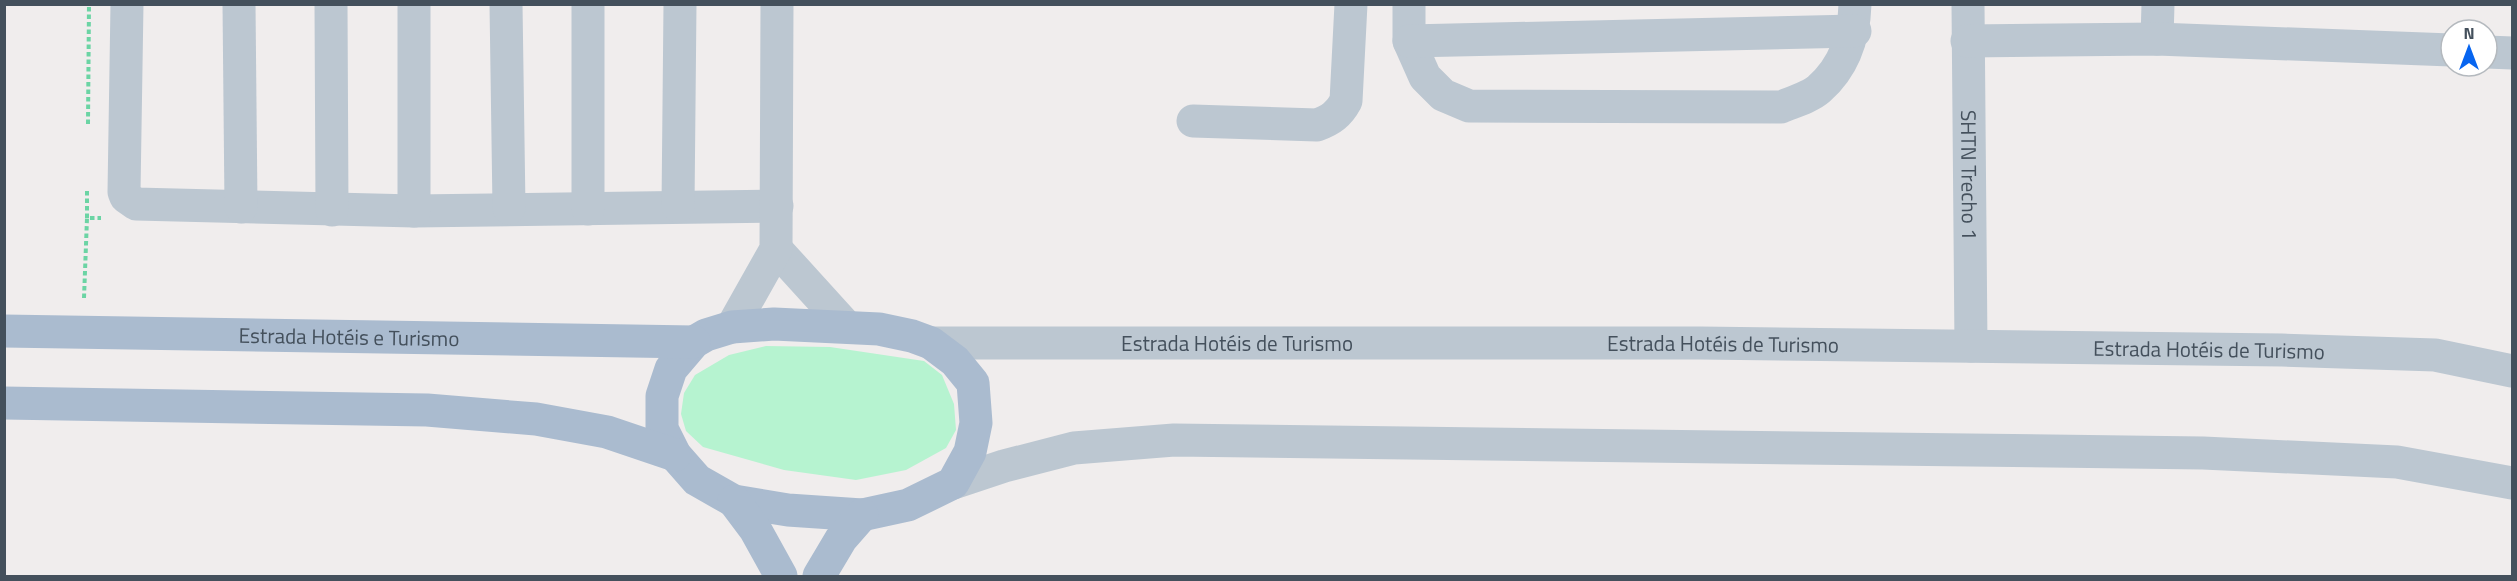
<svg xmlns="http://www.w3.org/2000/svg" width="2517" height="581" font-family="'Titillium Web',sans-serif">
<style>
.green{fill:#b6f3d0}
.lines{fill:none;stroke-linecap:round;stroke-linejoin:round}
.path{stroke:#6bd4a4;stroke-width:4;stroke-dasharray:4.5 3;stroke-linecap:butt}
.minor{stroke:#bcc7d1;stroke-width:33}
.major{stroke:#aabbcf;stroke-width:33}
.labels{text-anchor:middle;dominant-baseline:central;stroke-width:6;stroke-linejoin:round;paint-order:stroke}
.street-label{font-size:21px;fill:#44505c;stroke:#fff}
</style>
<rect width="100%" height="100%" fill="#f0eded"/>
<path class="green" d="M766,346L830,347L924,361L942,375L954,404L956,430L946,448L906,470L856,480L784,470L703,447L686,431L681,414L684,393L695,375L729,355Z"/>
<g class="lines">
<path class="path" d="M88,124L89,4
M87,191V218H101
M84,298L87,218"/>
<g class="minor">
<path d="M127,4L124,192L126,197L136,204L414,211L777,206"/>
<path d="M239,4L241,207"/>
<path d="M331,4L332,210"/>
<path d="M506,4L509,208"/>
<path d="M1409,4V41L1425,77L1443,95L1469,106L1781,107C1793,102 1810,97 1819,89C1845,66 1854,37 1855,4"/>
<path id="s1" d="M1968,4L1971,346"/>
<path d="M2157,39L2158,4"/>
<path d="M1409,41L1855,31"/>
<path d="M1967,41L2157,39L2451,50"/>
<path d="M2487,52L2512,53"/>
<path d="M1193,121L1317,125C1331,120 1339,114 1346,101L1351,4"/>
<path d="M678,206L680,4"/>
<path d="M588,209V4"/>
<path d="M414,211V4"/>
<path d="M776,249L846,326"/>
<path d="M732,327L776,249L777,4"/>
<path id="s2" d="M931,343H1700L2282,350L2435,355L2512,371"/>
<path d="M953,483L1004,466L1074,448L1174,440L2203,453L2397,462L2512,483"/>
</g>
<g class="major">
<path d="M774,324L879,329L912,336L931,343L955,361L973,383L976,423L970,452L953,483L908,505L862,515L788,510L734,501L697,480L675,455L662,429V396L671,369L694,342L706,335L732,327Z"/>
<path id="s3" d="M4,331L694,342"/>
<path d="M4,403L427,410L536,419L607,432L675,455"/>
<path d="M734,501L755,529L781,576"/>
<path d="M819,576L841,539L862,515"/>
</g>
</g>
<g class="labels">
<g class="street-label">
<text stroke="none"><textPath href="#s1" startOffset="171">SHTN Trecho 1</textPath></text>
<text stroke="none"><textPath href="#s3" startOffset="345">Estrada Hotéis e Turismo</textPath></text>
<text stroke="none"><textPath href="#s2" startOffset="306">Estrada Hotéis de Turismo</textPath></text>
<text stroke="none"><textPath href="#s2" startOffset="792">Estrada Hotéis de Turismo</textPath></text>
<text stroke="none"><textPath href="#s2" startOffset="1278">Estrada Hotéis de Turismo</textPath></text>
</g>
</g>
<rect width="2517" height="581" fill="none" stroke="#44505c" stroke-width="12"/>
<g transform="translate(2469 48)"><circle r="28" fill="#ffffff" stroke="#b4b9be" stroke-width="1.5"/>
<path d="M0-4.5L10 22L0 15L-10 22Z" fill="#0765f0"/>
<text y="-9" font-size="16" font-weight="bold" text-anchor="middle" fill="#44505c">N</text>
</g>
</svg>
